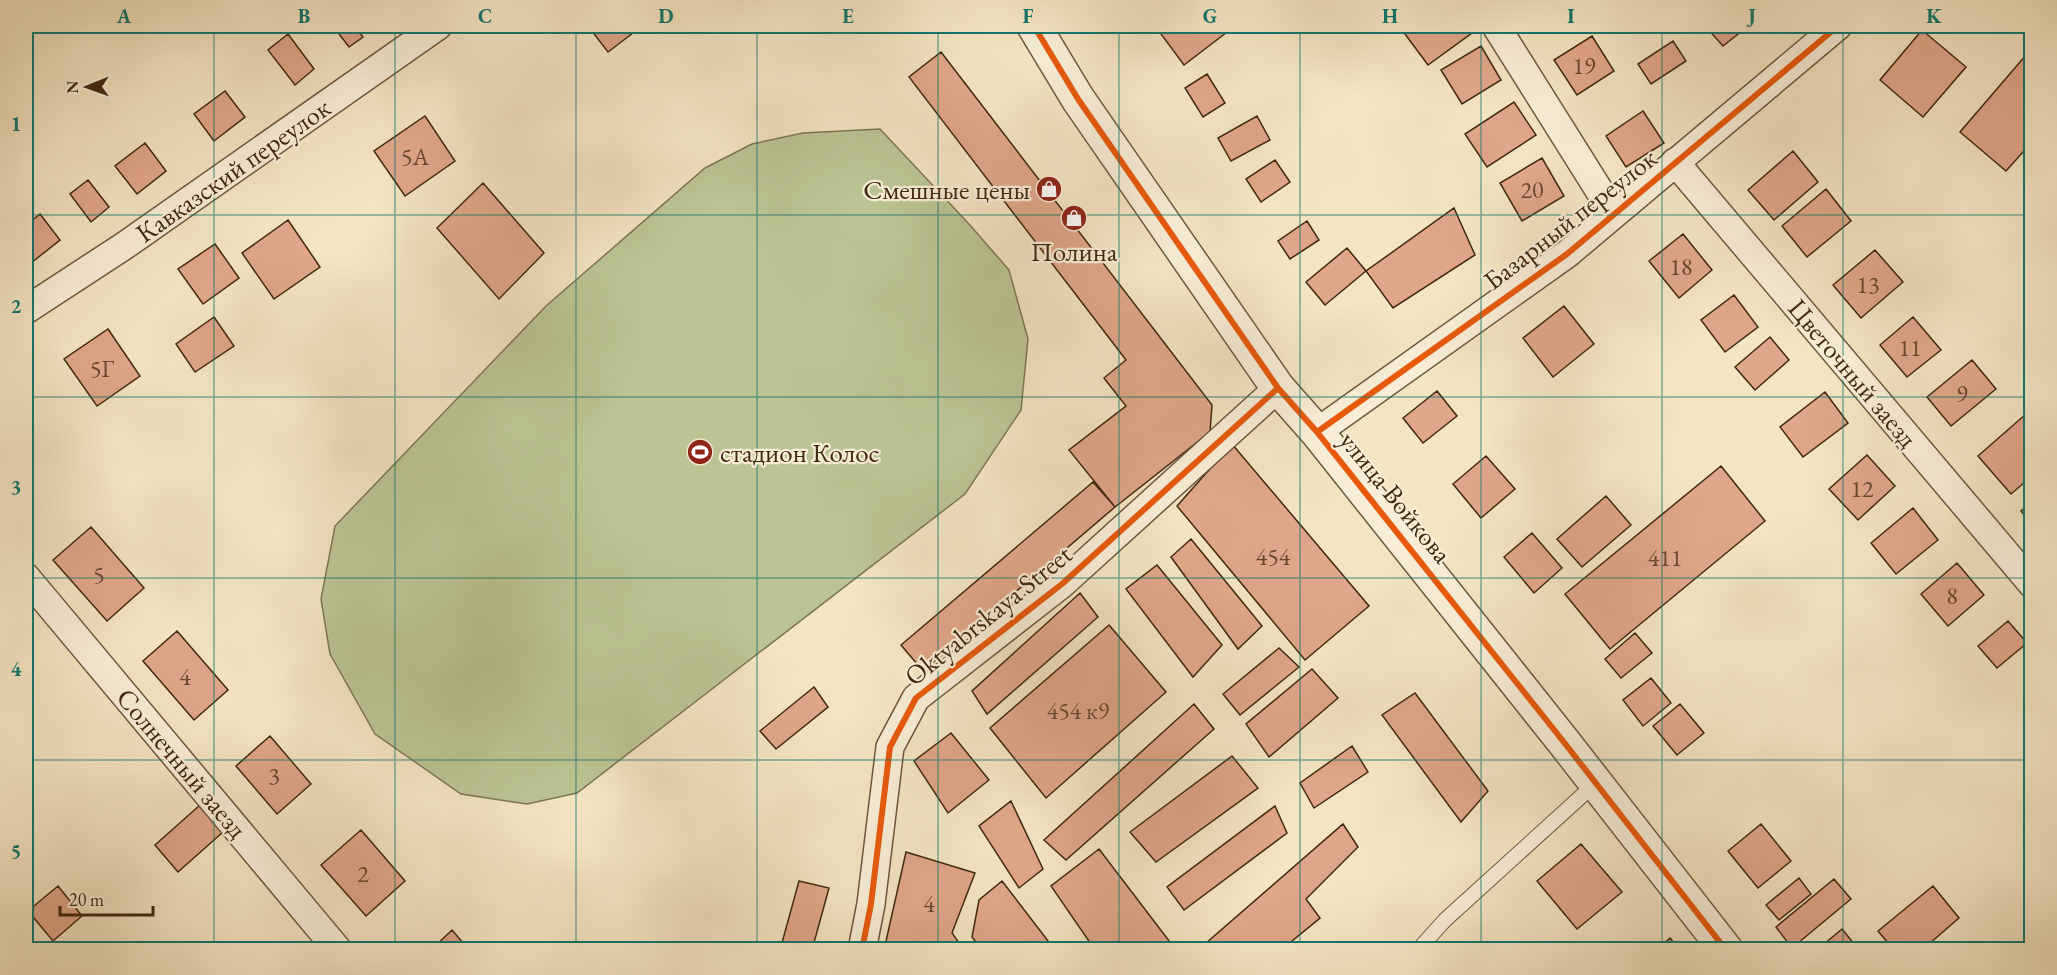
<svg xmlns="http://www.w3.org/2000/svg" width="2057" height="975" font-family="'EB Garamond',serif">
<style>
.green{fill:#bcc493;stroke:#7e7652;stroke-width:1.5}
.building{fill:#e0a689;stroke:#412810;stroke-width:1.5}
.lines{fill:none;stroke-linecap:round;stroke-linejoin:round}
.service-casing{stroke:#6e573c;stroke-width:16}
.minor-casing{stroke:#6e573c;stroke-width:30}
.tertiary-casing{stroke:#6e573c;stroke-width:36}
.service{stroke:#f8eed7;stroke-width:14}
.minor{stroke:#f8eed7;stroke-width:27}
.tertiary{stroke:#f8eed7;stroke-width:33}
.cycleway-casing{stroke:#f8eed7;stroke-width:10}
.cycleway{stroke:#e8590c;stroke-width:6}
.grid{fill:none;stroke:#0f766e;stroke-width:1.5;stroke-opacity:0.55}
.labels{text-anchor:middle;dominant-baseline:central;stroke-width:4.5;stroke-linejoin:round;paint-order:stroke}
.number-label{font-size:24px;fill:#69482e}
.street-label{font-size:27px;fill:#412810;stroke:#f8eed7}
.poi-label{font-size:27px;fill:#412810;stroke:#f8eed7;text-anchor:end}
.neatline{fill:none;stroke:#0f766e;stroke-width:2}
.grid-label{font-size:20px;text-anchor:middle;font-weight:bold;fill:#0f766e}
</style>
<rect width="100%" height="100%" fill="#f4e5c2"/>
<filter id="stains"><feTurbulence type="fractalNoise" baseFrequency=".00333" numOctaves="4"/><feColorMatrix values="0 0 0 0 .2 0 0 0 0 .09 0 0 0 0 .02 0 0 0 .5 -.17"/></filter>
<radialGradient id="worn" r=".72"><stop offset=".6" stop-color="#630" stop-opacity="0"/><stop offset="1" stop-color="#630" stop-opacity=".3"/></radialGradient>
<path class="green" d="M880,129L969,224L1009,270L1028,339L1021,410L965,494L577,793L527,804L461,794L375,734L330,654L321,599L335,526L546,306L705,168L752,144L803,133Z"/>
<path class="building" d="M333,26H355L363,37L349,47Z
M588,26H642L608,52Z
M1164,26H1235L1184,65L1158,30Z
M1399,26H1467L1472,33L1428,65Z
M1705,26H1748L1723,46Z
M1922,30L1966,67L1923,117L1880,80Z
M288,34L314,69L295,85L268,50Z
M1592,36L1614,71L1577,95L1554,60Z
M1673,41L1686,61L1651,84L1638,64Z
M1481,46L1501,80L1462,104L1441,70Z
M2032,48V142L2006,171L1960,132Z
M941,52L1212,405L1210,432L1115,507L1069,450L1126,406L1104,378L1126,360L909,77Z
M1207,74L1225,103L1203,117L1185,88Z
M225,91L245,117L214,141L194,114Z
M1514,102L1536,135L1487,167L1465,134Z
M1643,111L1664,143L1626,167L1606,136Z
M425,116L455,161L405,196L374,151Z
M1257,116L1270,140L1231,161L1218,138Z
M145,143L166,171L137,194L115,166Z
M1793,151L1818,182L1774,220L1748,190Z
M1542,158L1564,196L1522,221L1500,183Z
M1275,160L1290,182L1261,202L1246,179Z
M88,180L109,207L91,222L70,194Z
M483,183L544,253L499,299L437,228Z
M1826,189L1851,221L1807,257L1782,226Z
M1454,208L1475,255L1393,308L1366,271Z
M40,214L60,240L26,267V225Z
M288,220L320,267L274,299L242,253Z
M1307,221L1319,240L1290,259L1278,241Z
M1683,234L1712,270L1679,298L1649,261Z
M215,244L239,278L203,304L178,269Z
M1347,248L1366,271L1325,305L1306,282Z
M1875,250L1903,282L1861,318L1833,285Z
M1734,295L1758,327L1725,352L1701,320Z
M1564,306L1594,344L1553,377L1523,338Z
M214,317L234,346L195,372L176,344Z
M1913,317L1941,350L1907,377L1880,345Z
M108,329L140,376L97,406L64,359Z
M1770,337L1789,360L1755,390L1735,367Z
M1972,360L1996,389L1951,426L1927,397Z
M1437,391L1457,416L1423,443L1403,418Z
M1825,392L1848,423L1803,457L1780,427Z
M2026,414L2032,421V476L2011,494L1978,456Z
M1232,444L1369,606L1305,660L1177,506Z
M1867,455L1895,486L1858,520L1829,489Z
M1486,456L1515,489L1481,518L1453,484Z
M1721,466L1765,521L1610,649L1565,594Z
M1093,482L1115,507L923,671L901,645Z
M1606,496L1631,525L1582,567L1557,539Z
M2032,502V524L2021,511Z
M1913,508L1938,540L1896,574L1871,543Z
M91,527L144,588L107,621L53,560Z
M1532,533L1562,568L1534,593L1504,557Z
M1191,539L1262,626L1238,649L1171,557Z
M1957,563L1984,595L1948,626L1921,594Z
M1157,565L1222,645L1193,677L1126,589Z
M1080,593L1098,617L987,714L972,691Z
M2008,621L2027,643L1997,668L1978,646Z
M1109,625L1166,692L1046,798L990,728Z
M177,631L228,690L194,720L143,661Z
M1635,633L1652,653L1621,678L1605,659Z
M1279,648L1299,667L1240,715L1223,694Z
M1312,669L1338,698L1269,757L1246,724Z
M1651,678L1671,703L1643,726L1623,700Z
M814,687L828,707L776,749L760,731Z
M1415,693L1488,791L1461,822L1382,715Z
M1194,704L1214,729L1066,860L1044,840Z
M1680,704L1704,733L1677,755L1653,726Z
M951,733L989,780L948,813L914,761Z
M270,736L311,784L277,814L236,766Z
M1352,746L1368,772L1314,808L1300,783Z
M1232,756L1258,788L1156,862L1130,832Z
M1011,801L1043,869L1019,888L979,826Z
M200,805L223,832L178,872L155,845Z
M1275,806L1287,833L1184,910L1167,887Z
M1343,824L1358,847L1306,899L1320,918L1281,950H1198Z
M1761,824L1791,861L1758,888L1728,851Z
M361,830L405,881L366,916L321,865Z
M1581,844L1622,892L1577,929L1537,881Z
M1099,849L1176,950H1095L1051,886Z
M906,852L975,873L952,933L964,950H884Z
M1799,878L1811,894L1779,920L1766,905Z
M1834,879L1851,899L1792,948L1776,927Z
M799,881L829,888L812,950H780Z
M1002,881L1055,950H982L972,937L979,900Z
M58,886L82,916L53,941L28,911Z
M1933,886L1959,918L1922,950H1894L1878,931Z
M1842,929L1859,950H1817Z
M452,930L469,950H431Z
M1670,938L1680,950H1656Z"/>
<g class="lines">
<g class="service-casing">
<path id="service" d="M1418,950L1445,920L1596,783"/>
</g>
<g class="minor-casing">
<path id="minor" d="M1496,26L1614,214
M1675,162L2032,584
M26,310L124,246L438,26
M1317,432L1567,254L1838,26
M26,577L338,950
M862,950L871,904L890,747L916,698L1062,584L1278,388"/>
</g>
<g class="tertiary-casing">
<path id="tertiary" d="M1034,26L1078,99L1278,388L1317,432L1563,741L1726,950"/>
</g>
<use href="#service" class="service"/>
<use href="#minor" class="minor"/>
<use href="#tertiary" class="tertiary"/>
<g class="cycleway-casing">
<path id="cycleway" d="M1034,26L1078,99L1278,388L1317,432L1563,741L1726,950
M1317,432L1567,254L1838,26
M862,950L871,904L890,747L916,698L1062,584L1278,388"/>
</g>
<use href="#cycleway" class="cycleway"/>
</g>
<path class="grid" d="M214,26V950M395,26V950M576,26V950M757,26V950M938,26V950M1119,26V950M1300,26V950M1481,26V950M1662,26V950M1843,26V950M26,215H2032M26,397H2032M26,578H2032M26,760H2032"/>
<defs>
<g id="shop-disc" transform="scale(1.35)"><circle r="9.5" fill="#8f2418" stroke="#f8eed7"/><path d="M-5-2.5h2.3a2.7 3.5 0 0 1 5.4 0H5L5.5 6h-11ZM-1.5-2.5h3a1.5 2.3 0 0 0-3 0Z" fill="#fff"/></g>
<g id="stadium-disc" transform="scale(1.35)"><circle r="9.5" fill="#8f2418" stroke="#f8eed7"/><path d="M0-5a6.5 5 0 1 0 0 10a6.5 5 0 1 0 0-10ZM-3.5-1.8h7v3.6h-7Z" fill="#fff"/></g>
</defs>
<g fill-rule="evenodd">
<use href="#shop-disc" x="1049" y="189"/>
<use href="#shop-disc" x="1074" y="218"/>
<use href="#stadium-disc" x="700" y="452"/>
</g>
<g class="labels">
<g class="number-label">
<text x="1584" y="65">19</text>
<text x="415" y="156">5А</text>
<text x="1532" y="189">20</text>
<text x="1681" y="266">18</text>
<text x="1868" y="284">13</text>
<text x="1910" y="347">11</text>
<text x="102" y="368">5Г</text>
<text x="1962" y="393">9</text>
<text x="1862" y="488">12</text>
<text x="1273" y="556">454</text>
<text x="1665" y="557">411</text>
<text x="99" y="574">5</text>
<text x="1952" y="595">8</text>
<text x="185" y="676">4</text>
<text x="1078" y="710">454 к9</text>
<text x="274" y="775">3</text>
<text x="363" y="873">2</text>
<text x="929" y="903">4</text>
</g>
<g class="street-label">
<text transform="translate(233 170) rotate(-35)">Кавказский переулок</text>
<text transform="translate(1570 219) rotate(-38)">Базарный переулок</text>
<text transform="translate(1853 373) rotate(50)">Цветочный заезд</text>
<text transform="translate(1396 497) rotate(51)">улица Войкова</text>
<text transform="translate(988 615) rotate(-39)">Oktyabrskaya Street</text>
<text transform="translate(182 763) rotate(50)">Солнечный заезд</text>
</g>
<g class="poi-label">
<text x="1030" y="189">Смешные цены</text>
<text x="1074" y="251" text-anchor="middle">Полина</text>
<text x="720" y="452" text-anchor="start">стадион Колос</text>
</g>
</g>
<rect width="2057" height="975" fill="none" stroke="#f4e5c2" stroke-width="66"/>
<g transform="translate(87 87) rotate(269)" stroke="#f8eed7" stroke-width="4.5" paint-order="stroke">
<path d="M0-4.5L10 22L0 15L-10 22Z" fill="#412810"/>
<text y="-9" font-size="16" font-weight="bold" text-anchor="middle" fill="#412810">N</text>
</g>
<path d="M60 906v9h93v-9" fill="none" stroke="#412810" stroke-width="3"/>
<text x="69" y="906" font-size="18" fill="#412810" stroke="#f8eed7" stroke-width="4.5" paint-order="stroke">20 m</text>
<rect x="33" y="33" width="1991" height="909" class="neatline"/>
<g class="grid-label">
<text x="124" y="23">A</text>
<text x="304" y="23">B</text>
<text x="485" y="23">C</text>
<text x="666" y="23">D</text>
<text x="848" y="23">E</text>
<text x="1028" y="23">F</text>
<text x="1210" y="23">G</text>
<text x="1390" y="23">H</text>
<text x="1571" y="23">I</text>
<text x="1752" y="23">J</text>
<text x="1934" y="23">K</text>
<text x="16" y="131">1</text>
<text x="16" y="313">2</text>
<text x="16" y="494">3</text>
<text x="16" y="676">4</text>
<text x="16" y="858">5</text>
</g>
<rect width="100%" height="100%" filter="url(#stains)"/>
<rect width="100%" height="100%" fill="url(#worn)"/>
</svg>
